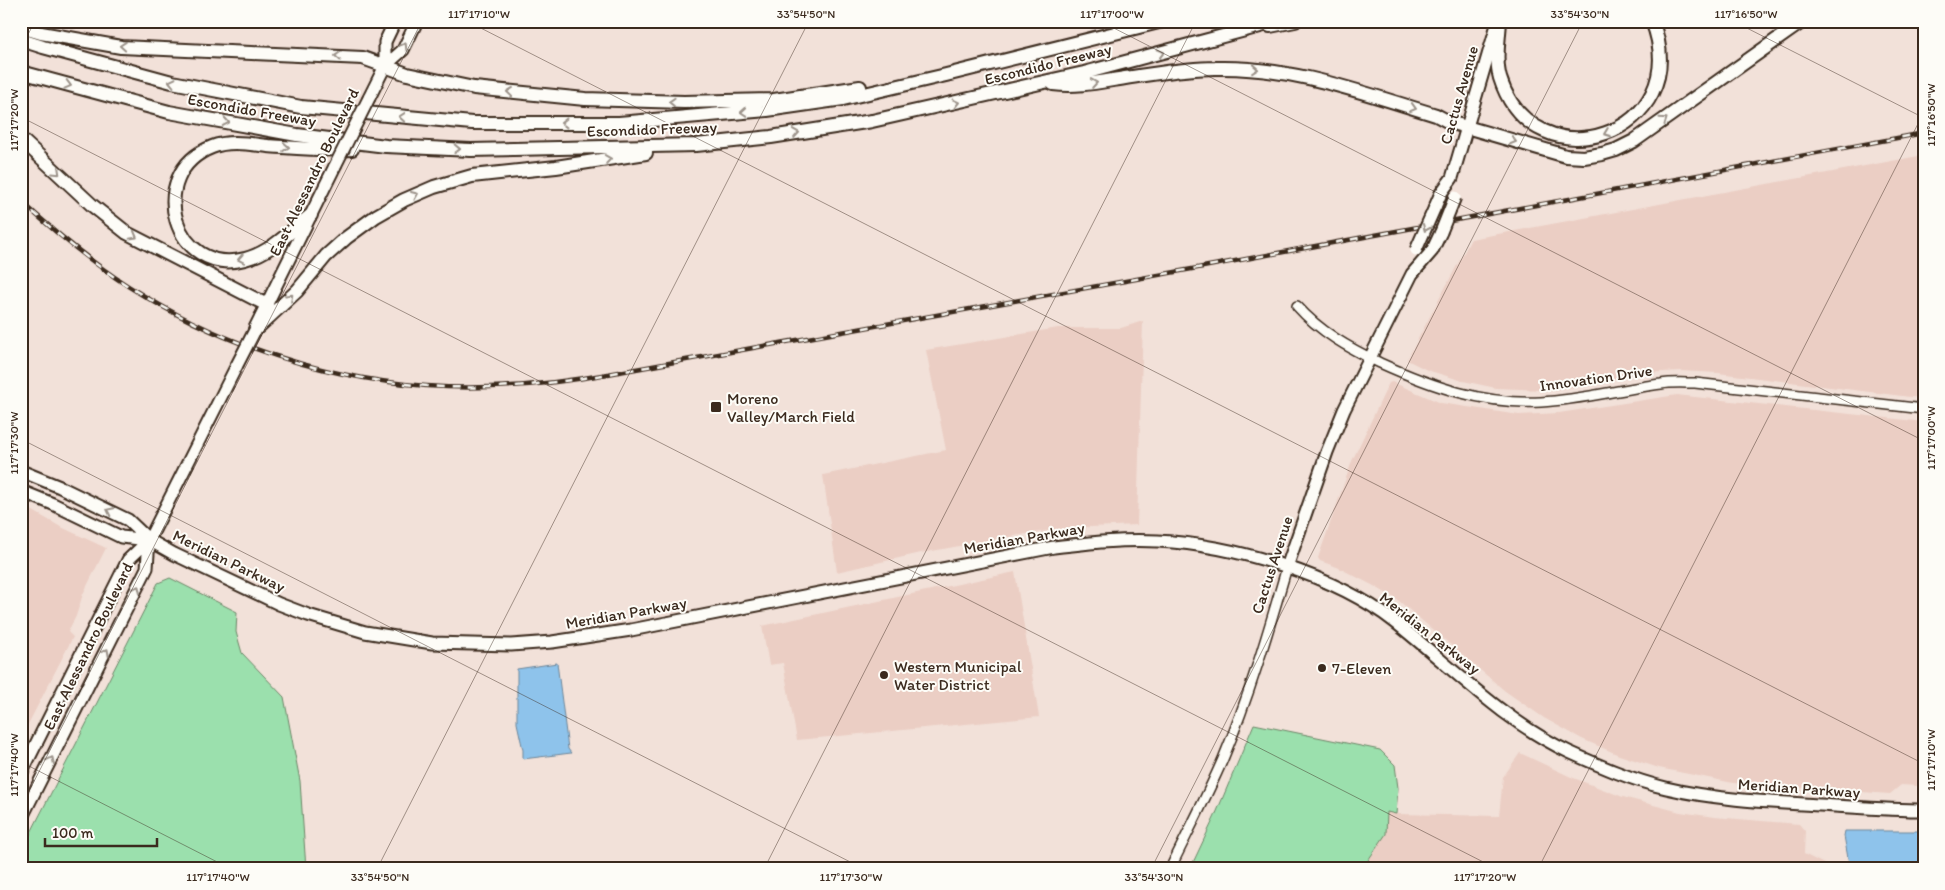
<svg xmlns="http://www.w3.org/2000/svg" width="1945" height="890" font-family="Itim,sans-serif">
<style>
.built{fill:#ebcec4}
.green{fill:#9be0ad;stroke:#6b8566}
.water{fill:#8ec3eb;stroke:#6d8699}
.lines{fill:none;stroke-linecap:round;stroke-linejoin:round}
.minor-casing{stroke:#3b2a1e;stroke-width:12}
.major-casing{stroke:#3b2a1e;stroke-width:15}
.highway-casing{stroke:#3b2a1e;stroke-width:16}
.minor{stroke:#fdfcf7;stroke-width:9}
.major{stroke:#fdfcf7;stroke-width:11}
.highway{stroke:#fdfcf7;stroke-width:12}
.rail-casing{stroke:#3b2a1e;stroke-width:4.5}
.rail{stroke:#fdfcf7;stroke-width:2.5;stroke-dasharray:8;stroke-linecap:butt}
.major-bridge-casing{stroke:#3b2a1e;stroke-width:15;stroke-linecap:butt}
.major-bridge{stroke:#fdfcf7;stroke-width:11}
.oneway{stroke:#9c938a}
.ticks{fill:none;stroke:#3b2a1e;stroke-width:1;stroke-opacity:0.45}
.poi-dot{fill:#3b2a1e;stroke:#fdfcf7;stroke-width:2}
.labels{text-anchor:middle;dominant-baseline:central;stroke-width:4;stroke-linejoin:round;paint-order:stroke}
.street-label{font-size:16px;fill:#3b2a1e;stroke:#fdfcf7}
.poi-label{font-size:16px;fill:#3b2a1e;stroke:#fdfcf7;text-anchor:start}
.neatline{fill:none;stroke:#3b2a1e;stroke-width:2}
.ticks-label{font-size:12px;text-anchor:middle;fill:#3b2a1e}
</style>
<rect width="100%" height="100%" fill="#f2e1d9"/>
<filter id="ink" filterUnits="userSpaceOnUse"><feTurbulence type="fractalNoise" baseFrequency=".02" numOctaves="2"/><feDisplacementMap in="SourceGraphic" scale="10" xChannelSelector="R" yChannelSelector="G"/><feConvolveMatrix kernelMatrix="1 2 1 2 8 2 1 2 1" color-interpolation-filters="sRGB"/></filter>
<g filter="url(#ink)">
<path class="built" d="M1924,155V398L1910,397L1718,373L1680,371L1645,373L1575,387L1545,390L1496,388L1463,381L1427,370L1407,360L1471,239Z
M1143,321L1137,525L1067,528L1026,534L921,553L837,572L823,475L946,450L926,350L1058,328H1121Z
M1392,382L1441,403L1519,415L1559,413L1677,395L1924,422V791L1918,786L1901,785L1890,794L1733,783L1659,768L1619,755L1582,739L1544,718L1505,691L1399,601L1374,586L1337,567L1320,561L1318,558L1352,461L1389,383Z
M21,504L59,526L106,548L83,594L76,616L68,632L73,637L21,738Z
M1015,572L1039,717L797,740L783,663L769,665L762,626Z
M1520,753L1571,777L1623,797L1680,812L1714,817L1799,824L1805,831L1804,854L1834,869H1362L1386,834L1387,812L1396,814L1499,816L1503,777Z"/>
<path class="green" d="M170,578L237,612L236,632L242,653L284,697L300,781L306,869H21V852L158,583Z
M1254,724L1380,750L1395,765L1398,788L1396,814L1387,812L1386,834L1362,869H1190L1215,816Z"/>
<path class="water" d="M557,663L568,749L571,753L523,759V750L517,723V669Z
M1845,831H1924V869H1850L1844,836Z"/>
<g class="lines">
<g class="minor-casing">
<path id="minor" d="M1297,306C1320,332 1349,348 1380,363C1431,386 1484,405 1541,402C1581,400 1621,389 1661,384C1672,382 1684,383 1695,383L1924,409
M1170,869C1188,832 1207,796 1223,759C1249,697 1268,632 1287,567"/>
</g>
<g class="major-casing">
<path id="major" d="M385,66V42L395,21
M369,98L385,66L403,50L417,21
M1435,207L1441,193L1452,178L1496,28
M255,328L335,166
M21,471L60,487L128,520L149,540L174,554L279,604L308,615L365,632L432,643L511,645L552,642L631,630L1054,547C1088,543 1123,539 1158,541C1234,545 1335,575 1395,622C1452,667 1503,721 1569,752C1600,766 1632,780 1666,788C1717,800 1768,802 1820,805C1855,807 1889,810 1924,810
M21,491L53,504L121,537L149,540
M1287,567L1327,452L1344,410L1412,274L1432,251L1441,232
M21,774L128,560L149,540L237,365
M21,819L147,568L149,540"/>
</g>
<g class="highway-casing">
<path id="highway" d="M1500,21C1499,39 1495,61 1500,78C1534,187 1697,135 1652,21
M1270,26L1295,21
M21,27L41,33L121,47L363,58L407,74L474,88L585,99L684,102L774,100L860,87
M21,40L43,47L172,82L301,107L472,123H619L767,110L843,99L946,75L1163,21
M21,72L169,112L297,135L386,146L471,150L696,145L771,137L872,121L1084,73L1279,21
M1053,84C1079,87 1099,82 1125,78C1155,74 1184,68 1215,68C1292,66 1363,93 1436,115L1449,122L1566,156L1584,157L1602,154L1616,150L1634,141L1803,21
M21,139L93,206L127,233L267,305
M311,215C291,231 270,253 245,259C175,278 143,174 212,147C229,140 250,144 268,146C296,148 324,151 352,149
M255,330L297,291L326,256L346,238L376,216L404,200L434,187L472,176L556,167L646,153"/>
</g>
<use href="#minor" class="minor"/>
<use href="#major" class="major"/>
<use href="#highway" class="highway"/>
<g class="rail-casing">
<path id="rail" d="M21,201C55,232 89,261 128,286C234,354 365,392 491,387C531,386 569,381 608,374L1203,267L1924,133"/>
</g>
<use href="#rail" class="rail"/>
<g class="major-bridge-casing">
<path id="major-bridge" d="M335,166L369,98
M1441,232L1455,197
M1416,250L1435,207
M237,365L255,330"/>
</g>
<use href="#major-bridge" class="major-bridge"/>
</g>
<defs><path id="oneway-chevron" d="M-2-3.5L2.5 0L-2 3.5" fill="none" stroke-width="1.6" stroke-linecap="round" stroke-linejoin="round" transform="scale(1.25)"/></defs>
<g class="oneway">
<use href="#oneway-chevron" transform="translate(123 46) rotate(-175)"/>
<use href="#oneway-chevron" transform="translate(404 46) rotate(-58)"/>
<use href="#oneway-chevron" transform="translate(1161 53) rotate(-15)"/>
<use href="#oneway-chevron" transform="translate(338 56) rotate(-177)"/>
<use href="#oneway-chevron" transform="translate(1255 69) rotate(5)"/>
<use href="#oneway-chevron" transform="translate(172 82) rotate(-167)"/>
<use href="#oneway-chevron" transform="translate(1094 83) rotate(-9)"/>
<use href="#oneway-chevron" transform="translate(68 85) rotate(15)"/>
<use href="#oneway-chevron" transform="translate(510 92) rotate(-174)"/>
<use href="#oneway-chevron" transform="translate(672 102) rotate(-178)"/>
<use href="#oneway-chevron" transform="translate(956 103) rotate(-13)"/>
<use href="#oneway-chevron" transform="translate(1413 108) rotate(17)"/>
<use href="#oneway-chevron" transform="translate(744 112) rotate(175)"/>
<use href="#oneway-chevron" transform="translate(402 117) rotate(-175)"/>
<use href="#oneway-chevron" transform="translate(1664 120) rotate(-35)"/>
<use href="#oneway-chevron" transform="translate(226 122) rotate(10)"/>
<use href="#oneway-chevron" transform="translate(564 123) rotate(180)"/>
<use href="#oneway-chevron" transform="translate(796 133) rotate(-9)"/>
<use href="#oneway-chevron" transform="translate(1607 133) rotate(159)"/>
<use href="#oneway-chevron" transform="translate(1513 141) rotate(17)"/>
<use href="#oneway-chevron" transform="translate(286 147) rotate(5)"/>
<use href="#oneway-chevron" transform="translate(457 149) rotate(2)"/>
<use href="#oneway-chevron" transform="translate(608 159) rotate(-9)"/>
<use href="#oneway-chevron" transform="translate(57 172) rotate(43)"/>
<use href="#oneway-chevron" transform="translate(415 195) rotate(-23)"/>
<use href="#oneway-chevron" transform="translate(1426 228) rotate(114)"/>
<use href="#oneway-chevron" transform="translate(134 236) rotate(29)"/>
<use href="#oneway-chevron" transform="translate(241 259) rotate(169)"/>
<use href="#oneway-chevron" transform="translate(290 297) rotate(-43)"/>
<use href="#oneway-chevron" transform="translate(110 511) rotate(-154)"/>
<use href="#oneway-chevron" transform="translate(137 589) rotate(-64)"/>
<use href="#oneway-chevron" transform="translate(106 652) rotate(-62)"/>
<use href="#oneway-chevron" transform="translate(51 760) rotate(-64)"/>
</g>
</g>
<path class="ticks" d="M467,21L1924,764M1100,21L1924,441M1733,21L1924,118M21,48L35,21M21,117L1497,869M21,439L864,869M21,762L231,869M21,807L422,21M377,869L809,21M764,869L1196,21M1151,869L1583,21M1538,869L1924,112"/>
<g class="poi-dot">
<rect x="710" y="401" width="12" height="12" rx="2.5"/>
<circle cx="1322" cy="668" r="5"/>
<circle cx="884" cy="675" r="5"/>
</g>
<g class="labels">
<g class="street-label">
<text transform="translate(1048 64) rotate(-14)">Escondido Freeway</text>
<text transform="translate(1459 95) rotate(-74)">Cactus Avenue</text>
<text transform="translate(252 110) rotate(10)">Escondido Freeway</text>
<text transform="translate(652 129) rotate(-2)">Escondido Freeway</text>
<text transform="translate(314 172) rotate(-64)">East Alessandro Boulevard</text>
<text transform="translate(1596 378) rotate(-8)">Innovation Drive</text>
<text transform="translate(1024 538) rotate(-10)">Meridian Parkway</text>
<text transform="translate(229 561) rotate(26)">Meridian Parkway</text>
<text transform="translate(1272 565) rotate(-72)">Cactus Avenue</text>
<text transform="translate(626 613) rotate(-10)">Meridian Parkway</text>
<text transform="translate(1430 633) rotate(38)">Meridian Parkway</text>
<text transform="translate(88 646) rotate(-64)">East Alessandro Boulevard</text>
<text transform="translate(1799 788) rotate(4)">Meridian Parkway</text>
</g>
<g class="poi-label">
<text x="727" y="398">Moreno<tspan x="727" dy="18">Valley/March Field</tspan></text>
<text x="894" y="666">Western Municipal<tspan x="894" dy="18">Water District</tspan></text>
<text x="1332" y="668">7-Eleven</text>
</g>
</g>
<rect width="1945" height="890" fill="none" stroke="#fdfcf7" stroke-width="55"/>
<path d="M45 838v8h112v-8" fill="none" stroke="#3b2a1e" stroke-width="2.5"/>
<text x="52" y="838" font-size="15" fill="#3b2a1e" stroke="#fdfcf7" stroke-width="4" paint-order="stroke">100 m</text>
<rect x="28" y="28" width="1890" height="834" class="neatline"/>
<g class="ticks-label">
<text x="479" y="18">117°17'10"W</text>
<text x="806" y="18">33°54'50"N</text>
<text x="1112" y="18">117°17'00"W</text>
<text x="1580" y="18">33°54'30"N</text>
<text x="1746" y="18">117°16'50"W</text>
<text transform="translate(1931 115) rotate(-90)" y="4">117°16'50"W</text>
<text transform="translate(14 120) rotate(-90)" y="4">117°17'20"W</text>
<text transform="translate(1931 438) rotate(-90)" y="4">117°17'00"W</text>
<text transform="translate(14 443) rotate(-90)" y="4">117°17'30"W</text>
<text transform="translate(1931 760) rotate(-90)" y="4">117°17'10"W</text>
<text transform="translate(14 765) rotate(-90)" y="4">117°17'40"W</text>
<text x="218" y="881">117°17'40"W</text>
<text x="380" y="881">33°54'50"N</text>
<text x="851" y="881">117°17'30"W</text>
<text x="1154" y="881">33°54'30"N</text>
<text x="1485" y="881">117°17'20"W</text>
</g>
</svg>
